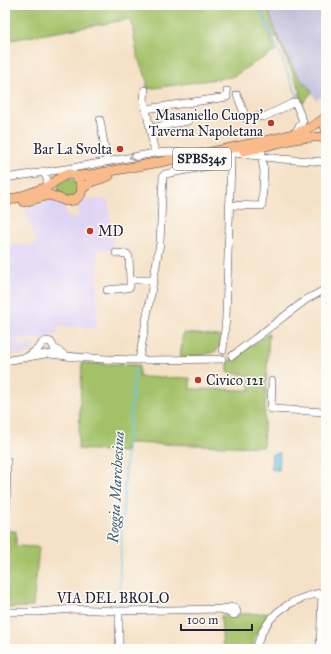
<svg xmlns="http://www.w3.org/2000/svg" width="331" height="654" font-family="'IM FELL Great Primer',serif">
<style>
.built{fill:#e0d4f4}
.industrial{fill:#c4c0db}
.green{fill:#a3c168;stroke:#627252}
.water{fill:#65c6e3;stroke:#44748f}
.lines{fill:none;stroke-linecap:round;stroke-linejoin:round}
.stream{stroke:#65c6e3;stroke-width:1.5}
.minor-casing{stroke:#423f50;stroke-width:8}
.major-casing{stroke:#423f50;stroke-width:10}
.minor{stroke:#fff;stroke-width:7}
.major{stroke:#fabb8b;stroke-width:9}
.oneway{stroke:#9c9ca7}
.poi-dot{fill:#c8321e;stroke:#fdfcf7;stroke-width:1.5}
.labels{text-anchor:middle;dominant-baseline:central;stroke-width:3;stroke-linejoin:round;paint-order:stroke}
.shield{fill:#fdfcf7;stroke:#646373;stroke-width:1}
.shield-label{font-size:13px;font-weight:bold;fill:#22223b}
.poi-label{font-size:14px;fill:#22223b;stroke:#fdfcf7;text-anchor:end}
.street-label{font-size:14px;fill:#22223b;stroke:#fdfcf7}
.water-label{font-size:15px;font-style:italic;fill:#395b76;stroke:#fdfcf7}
</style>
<rect width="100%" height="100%" fill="#fdfcf7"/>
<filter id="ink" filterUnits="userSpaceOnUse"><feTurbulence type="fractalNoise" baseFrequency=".025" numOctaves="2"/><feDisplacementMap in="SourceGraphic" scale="8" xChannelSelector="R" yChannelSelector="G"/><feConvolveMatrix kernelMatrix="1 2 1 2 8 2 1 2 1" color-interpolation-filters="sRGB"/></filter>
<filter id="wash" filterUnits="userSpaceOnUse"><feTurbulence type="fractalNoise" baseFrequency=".012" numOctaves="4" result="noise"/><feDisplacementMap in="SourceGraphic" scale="16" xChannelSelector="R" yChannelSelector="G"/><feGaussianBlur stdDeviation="0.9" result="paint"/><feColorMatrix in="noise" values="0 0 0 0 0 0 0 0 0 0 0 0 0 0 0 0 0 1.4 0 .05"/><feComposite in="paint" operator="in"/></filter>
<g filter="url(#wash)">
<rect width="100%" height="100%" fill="#f5e1c6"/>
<path class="built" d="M84,198L108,200L114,250L98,249L97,328L62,327H59L56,334L50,337L41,339L32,338L21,340L19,337H17L18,344L24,345L33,344L34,348L30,353L19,355L18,353L13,354V356L5,357V246L37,244L24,208L54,200L59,202L64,207L68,217L77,218L79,208Z"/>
<path class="industrial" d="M268,5H326V94L316,100L311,90L301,80L295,70L271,21Z"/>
<path class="green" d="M5,5H256L263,17L276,51L252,64L237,74L231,77L147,89V79L138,59L131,19L5,41Z
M260,5H268C270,23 289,63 300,78C303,84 309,86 312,92L303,103L299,93L301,92L277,36L274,37Z
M58 188a10 10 0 1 1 20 0a10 10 0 1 1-20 0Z
M183,333L220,336C220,340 221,345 218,349C214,355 188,357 180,358Z
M269,333L263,447L126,443L125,452L78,449L82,363L139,365V377L190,378V389L250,390V375L228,373V362Z
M5,531H16V546L39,547L33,607L5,608Z
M271,613C263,623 253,635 252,649H223L221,616C228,616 232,619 238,618L239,614Z"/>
<path class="water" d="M276,453H280L279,470L271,469L272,454L276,455Z"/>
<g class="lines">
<path class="stream" d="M258,5L266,21L307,119
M323,103L326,101
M120,607V568L126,458L135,369"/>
</g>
</g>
<g filter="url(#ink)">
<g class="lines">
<g class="minor-casing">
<path id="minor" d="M145,90L144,100L155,153
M237,95L247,120H249L257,116L264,117L295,102L303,121L294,134
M146,109L227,97V91
M100,120L107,161
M150,128L188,121
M235,153L281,159L326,162
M43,171L47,179V187
M5,178L72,168L155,153L170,152L190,154
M229,205L262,206L264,171L262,160V152
M116,253L127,254L129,257L130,280
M107,290L127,288L130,287V280H154
M223,350L226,317L231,162
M50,354C107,362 165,360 222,359
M232,356L307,299L326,289
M26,358L40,347L42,343L46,341L51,342L54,348L63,354
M139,360L160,243L163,176L165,174L231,162V154
M5,361L45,354
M272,381L271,409L326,412
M5,514H6L7,461
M5,612H37L74,609L119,611L221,609L234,607L236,609L237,612L234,615L221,609
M119,649V611
M256,649C265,613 291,598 326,592
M320,649L322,593"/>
</g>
<g class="major-casing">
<path id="major" d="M326,117L325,125L326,130
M244,151C266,147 306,133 326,138
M82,189L91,182L109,176
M5,202L47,187L64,175L70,174L76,176L90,175C143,165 196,156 249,144C276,138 305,135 326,117
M24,202L50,195L66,201L75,200L81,194L82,187L80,181L76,176"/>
</g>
<use href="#minor" class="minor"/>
<use href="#major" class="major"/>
</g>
<defs><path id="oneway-chevron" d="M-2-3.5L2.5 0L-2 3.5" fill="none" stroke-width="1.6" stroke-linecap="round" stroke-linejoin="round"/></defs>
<use class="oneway" href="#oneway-chevron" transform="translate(132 157) rotate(170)"/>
</g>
<g class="poi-dot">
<circle cx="271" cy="123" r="4"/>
<circle cx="120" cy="149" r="4"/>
<circle cx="90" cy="231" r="4"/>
<circle cx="198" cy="380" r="4"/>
</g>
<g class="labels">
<rect class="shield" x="173" y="148" width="58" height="22" rx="3"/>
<g class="shield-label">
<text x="202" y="159">SPBS345</text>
</g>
<g class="poi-label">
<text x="263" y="115">Masaniello Cuopp'<tspan x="263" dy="16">Taverna Napoletana</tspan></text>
<text x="112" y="149">Bar La Svolta</text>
<text x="98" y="231" text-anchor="start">MD</text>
<text x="206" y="380" text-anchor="start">Civico 121</text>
</g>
<g class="street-label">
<text x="113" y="598">VIA DEL BROLO</text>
</g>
<g class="water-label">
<text transform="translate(116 487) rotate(-87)">Roggia Marchesina</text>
</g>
</g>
<rect width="331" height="654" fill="none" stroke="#fdfcf7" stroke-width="20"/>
<path d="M181 624v6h71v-6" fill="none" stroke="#22223b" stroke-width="2"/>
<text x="187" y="624" font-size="12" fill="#22223b" stroke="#fdfcf7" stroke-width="3" paint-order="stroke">100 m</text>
</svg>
